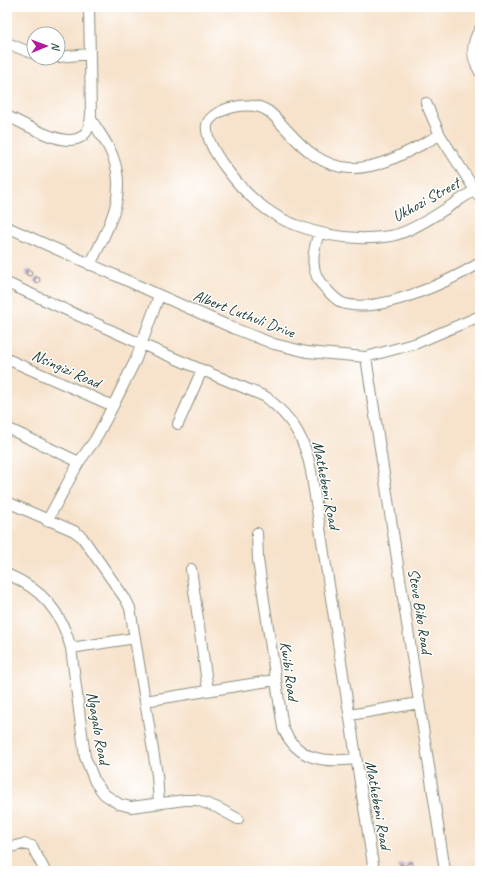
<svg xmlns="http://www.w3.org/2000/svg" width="487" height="878" font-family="Caveat,sans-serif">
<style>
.building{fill:#b59ccc}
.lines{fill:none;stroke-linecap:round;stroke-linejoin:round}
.minor-casing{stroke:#8b9080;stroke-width:12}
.minor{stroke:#fff;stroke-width:10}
.labels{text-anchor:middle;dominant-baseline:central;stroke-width:3;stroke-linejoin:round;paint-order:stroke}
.street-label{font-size:16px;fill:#1f3d34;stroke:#fff}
</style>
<rect width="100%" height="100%" fill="#fff"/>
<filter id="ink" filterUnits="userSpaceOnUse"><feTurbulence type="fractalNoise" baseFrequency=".025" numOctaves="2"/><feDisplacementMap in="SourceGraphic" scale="8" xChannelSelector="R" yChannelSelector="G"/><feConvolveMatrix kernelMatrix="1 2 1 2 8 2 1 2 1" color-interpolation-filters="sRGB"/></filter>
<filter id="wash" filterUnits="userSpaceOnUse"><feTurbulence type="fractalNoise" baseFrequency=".012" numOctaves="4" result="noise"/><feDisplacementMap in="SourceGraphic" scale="16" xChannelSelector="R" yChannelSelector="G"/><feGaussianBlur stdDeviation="0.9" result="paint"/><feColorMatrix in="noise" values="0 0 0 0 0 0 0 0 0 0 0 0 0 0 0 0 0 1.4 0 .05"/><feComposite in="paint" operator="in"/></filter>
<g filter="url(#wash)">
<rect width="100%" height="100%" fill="#f7e2cb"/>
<g id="blocks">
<path class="building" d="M26 273a3 3 0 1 1 6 0a3 3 0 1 1-6 0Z
M34 280a3 3 0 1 1 6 0a3 3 0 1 1-6 0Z
M410,862L413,864L412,868L405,866L402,870L398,868L400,864L405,866Z"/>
</g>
</g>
<g filter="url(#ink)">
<use href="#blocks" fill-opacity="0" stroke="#8b9080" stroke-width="1"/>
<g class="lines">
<g class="minor-casing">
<path id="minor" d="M480,29C471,43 471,58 480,72
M7,43L34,54
M58,57L90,54
M426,103L440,135L480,198
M7,116C32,127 89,165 91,114L89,7
M440,135C412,149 382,169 350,168C323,167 304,149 287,130C281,124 275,116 268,111C254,101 229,106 216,114C212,117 208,120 207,125C204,147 241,189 257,202C269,212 281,220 296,225C326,237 358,241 391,236C414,232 454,203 475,190
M7,227L233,328L274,344L307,352L366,357L417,343L480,316
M319,233C312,253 309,273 326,289C331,294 337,302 345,304C382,313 448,282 480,263
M90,265C107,229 128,198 113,157C108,143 98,131 91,119
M7,283L141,344L266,397C292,418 305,438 311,471L374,871
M366,357L445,871
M7,359L113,406
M178,424L202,370
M7,428L79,462
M7,502L74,531L82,537L126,600L130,608L157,775L159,803
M47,521L79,462L95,440L113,406L136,359L159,296
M257,533L258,560L283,728C297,760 324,763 355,759
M191,569L208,690
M7,574C42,589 61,611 71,648L85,757L95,782L104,794L119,804L131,807L185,800H197L218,808L238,819
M71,648L135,638
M145,701L275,680
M350,715L419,703
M7,848L23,844L32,846L45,871"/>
</g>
<use href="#minor" class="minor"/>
</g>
</g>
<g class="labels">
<g class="street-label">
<text transform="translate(426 200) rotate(-29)">Ukhozi Street</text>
<text transform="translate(244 314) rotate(21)">Albert Luthuli Drive</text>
<text transform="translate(66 369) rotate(24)">Nsingizi Road</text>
<text transform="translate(326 485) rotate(79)">Mathebeni Road</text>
<text transform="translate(420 611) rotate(81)">Steve Biko Road</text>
<text transform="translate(289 671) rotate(82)">Kwibi Road</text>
<text transform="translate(98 728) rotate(80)">Ngagalo Road</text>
<text transform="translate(378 805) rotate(80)">Mathebeni Road</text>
</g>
</g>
<rect width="487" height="878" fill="none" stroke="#fff" stroke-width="24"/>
<g transform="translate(46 46) rotate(89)"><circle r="19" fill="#ffffff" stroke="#a5b1ae"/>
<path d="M0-3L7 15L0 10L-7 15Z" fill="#b5179e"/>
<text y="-6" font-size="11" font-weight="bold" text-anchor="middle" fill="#1f3d34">N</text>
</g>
</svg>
